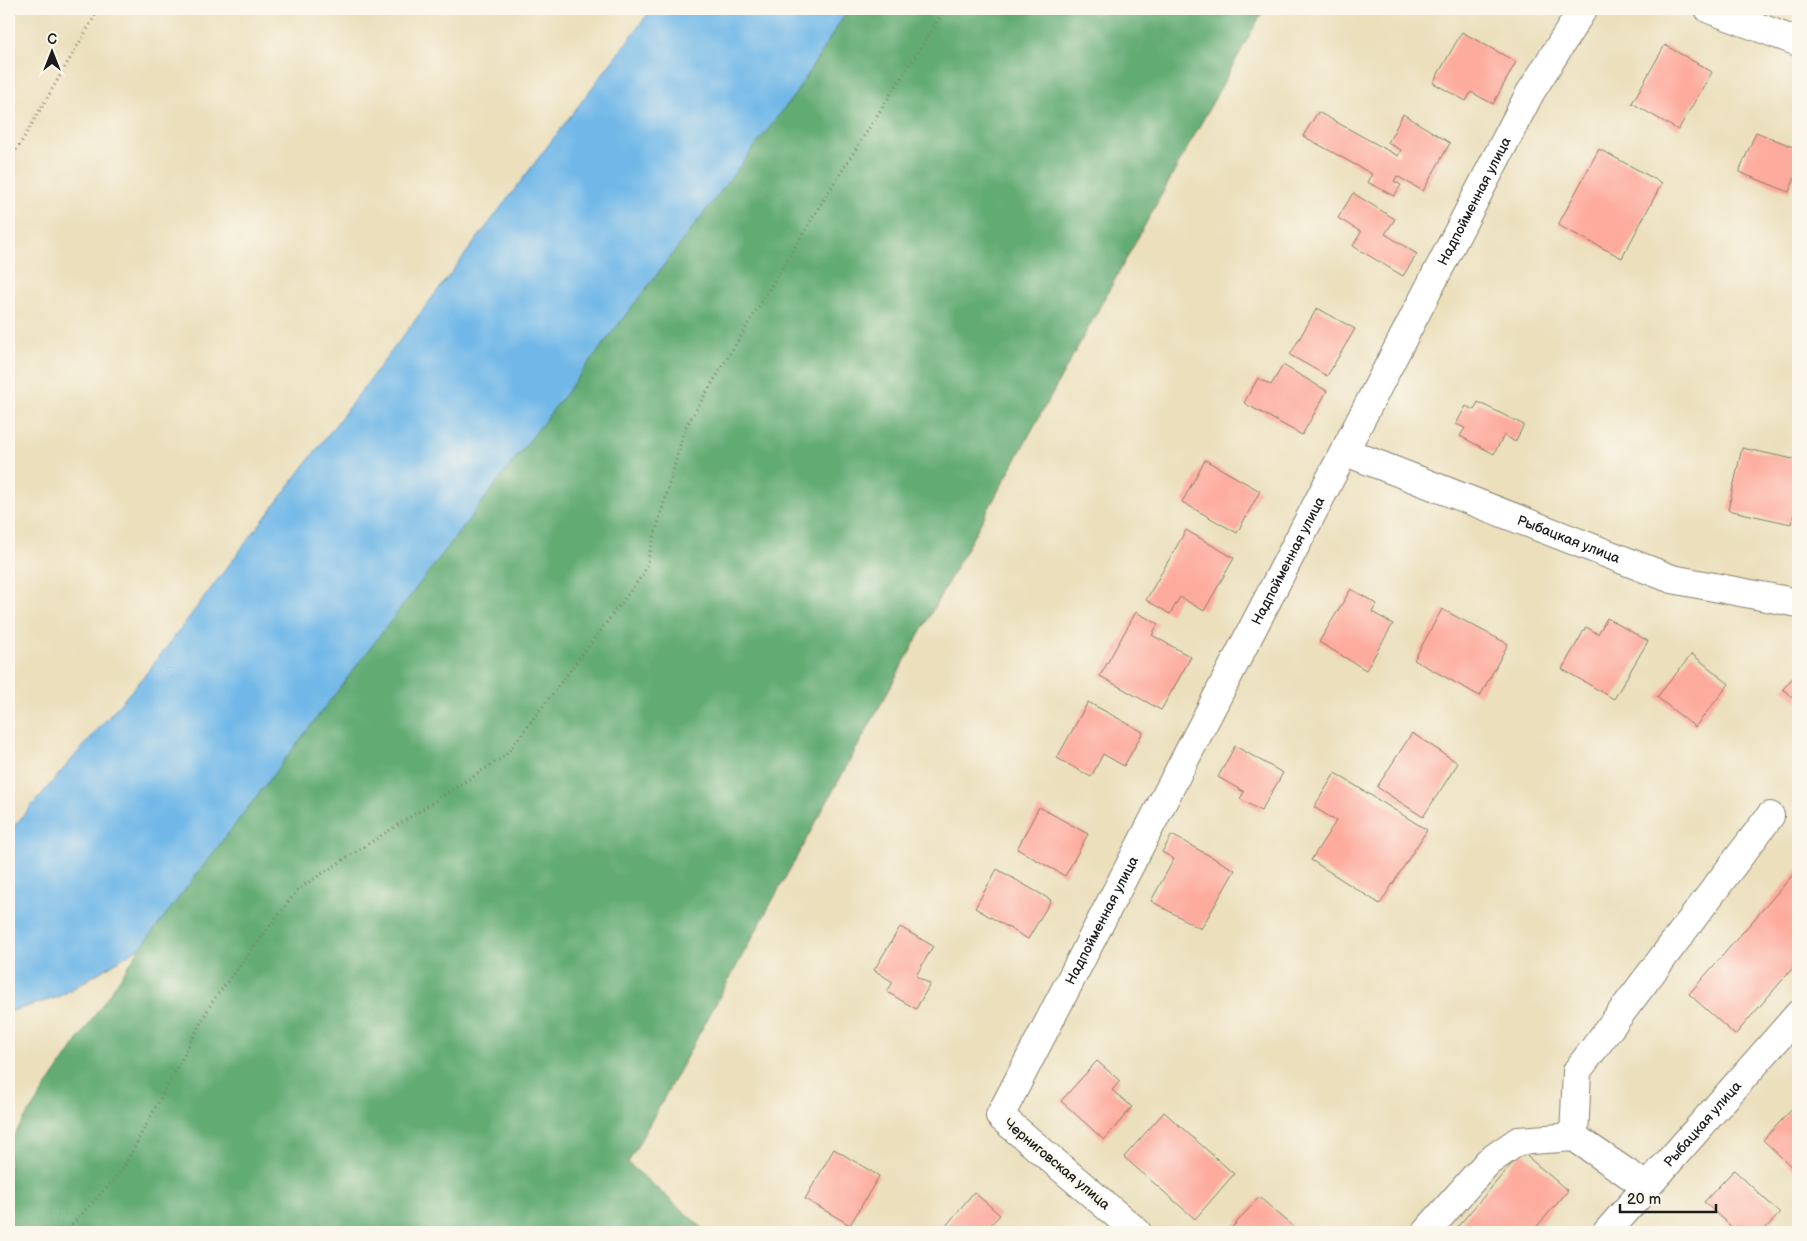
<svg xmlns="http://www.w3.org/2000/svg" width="1807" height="1241" font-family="'Balsamiq Sans',sans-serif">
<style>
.forest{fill:#62ab73;stroke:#3f6448}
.water{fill:#71b8e8;stroke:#466a82}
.building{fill:#fdab9d}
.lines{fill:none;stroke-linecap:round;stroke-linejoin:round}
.minor-casing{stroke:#847e6c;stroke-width:30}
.path{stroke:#847e6c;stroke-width:3;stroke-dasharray:1 4;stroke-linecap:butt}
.minor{stroke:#fff;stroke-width:28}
.labels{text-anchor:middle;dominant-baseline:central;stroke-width:4.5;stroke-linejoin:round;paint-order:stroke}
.street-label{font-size:14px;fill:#1c1c1c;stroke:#fbf7ec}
</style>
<rect width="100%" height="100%" fill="#fbf7ec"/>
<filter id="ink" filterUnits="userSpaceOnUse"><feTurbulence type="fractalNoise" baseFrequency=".02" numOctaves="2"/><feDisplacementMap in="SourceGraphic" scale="10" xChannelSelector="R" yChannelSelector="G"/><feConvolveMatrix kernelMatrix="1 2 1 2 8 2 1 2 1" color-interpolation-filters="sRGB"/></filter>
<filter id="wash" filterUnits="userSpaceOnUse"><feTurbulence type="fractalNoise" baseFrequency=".0096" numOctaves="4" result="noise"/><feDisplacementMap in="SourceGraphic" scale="20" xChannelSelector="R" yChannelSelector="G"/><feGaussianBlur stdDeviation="1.12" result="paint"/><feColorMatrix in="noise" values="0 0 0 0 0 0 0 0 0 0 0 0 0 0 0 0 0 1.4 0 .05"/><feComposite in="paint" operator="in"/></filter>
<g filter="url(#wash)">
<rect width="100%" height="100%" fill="#ebdfbc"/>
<path class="forest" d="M848,9H1264L628,1163L707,1232H9V1142L141,947L796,93Z"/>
<path class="water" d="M652,9H848L796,93L141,947L59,997L9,1012V832L146,674Z"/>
<g id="blocks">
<path class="building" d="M1462,32L1516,62L1493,104L1471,92L1466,101L1433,83Z
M1665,45L1712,72L1678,130L1632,103Z
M1318,112L1398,156L1401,150L1388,143L1403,114L1450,143L1423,191L1397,176L1394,181L1401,185L1394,196L1367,182L1372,174L1303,136Z
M1756,132L1798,149V170L1789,192L1739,172Z
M1599,149L1662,183L1622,258L1558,225Z
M1353,193L1395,219L1385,234L1417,254L1403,276L1353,246L1361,232L1338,218Z
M1317,308L1355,329L1327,376L1290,355Z
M1283,365L1327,391L1302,435L1244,403L1258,378L1271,385Z
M1478,402L1524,425L1515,442L1504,435L1494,454L1460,436L1465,428L1456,424L1466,406L1474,410Z
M1742,448L1798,460V514H1794L1791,524L1728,510Z
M1205,460L1260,491L1237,533L1182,502Z
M1186,530L1234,558L1204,611L1180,597L1170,614L1146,600Z
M1351,589L1377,604L1372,612L1393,624L1366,670L1319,642Z
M1442,609L1508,644L1480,696L1414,660Z
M1136,612L1158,624L1152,635L1191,657L1161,710L1100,676Z
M1607,618L1648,641L1614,699L1562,669L1586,627L1598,634Z
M1692,654L1729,684L1695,727L1657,697Z
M1798,672V702L1783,689Z
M1088,702L1143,732L1124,766L1103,754L1091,777L1057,758Z
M1412,733L1458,763L1423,817L1377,787Z
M1235,746L1283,773L1261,811L1240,799L1244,792L1218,777Z
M1335,773L1427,830L1380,904L1311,860L1336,821L1314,807Z
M1039,807L1088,834L1065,876L1017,849Z
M1172,835L1235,870L1201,929L1151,901L1174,859L1162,852Z
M997,869L1051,900L1028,939L975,908Z
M1798,869V962L1735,1035L1689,994Z
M900,927L933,946L916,976L930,984L916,1009L887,992L893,982L874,970Z
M1097,1061L1120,1081L1112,1090L1132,1107L1104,1140L1061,1101Z
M1798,1103V1173L1763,1140Z
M1164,1112L1234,1174L1195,1219L1124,1157Z
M834,1149L879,1176L850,1225L805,1199Z
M1522,1152L1568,1191L1532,1232H1453Z
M1734,1170L1780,1213L1762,1232H1737L1704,1202Z
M974,1192L1000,1215L984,1232H941Z
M1259,1197L1294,1227L1300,1232H1228Z"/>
</g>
</g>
<g filter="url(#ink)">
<use href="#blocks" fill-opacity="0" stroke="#847e6c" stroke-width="1"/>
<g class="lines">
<g class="minor-casing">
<g id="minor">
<path d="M1709,9L1798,42"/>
<path id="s1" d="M1346,452L1672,579L1798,603"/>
<path d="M1574,1137L1577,1071L1770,816"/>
<path id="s2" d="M1137,1232L1000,1116L1530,93L1583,9"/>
<path d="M1426,1232L1488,1162L1518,1141L1574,1137L1646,1186"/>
<path id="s3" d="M1607,1232L1798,1015"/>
</g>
</g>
<path class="path" d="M9,163L99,9
M65,1232L121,1172L212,1002L298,889L505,756L644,573L685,428L824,199L945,9"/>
<use href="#minor" class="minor"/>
</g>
</g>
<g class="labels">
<g class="street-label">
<text stroke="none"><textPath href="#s2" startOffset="1210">Надпойменная улица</textPath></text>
<text stroke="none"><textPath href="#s1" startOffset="239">Рыбацкая улица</textPath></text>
<text stroke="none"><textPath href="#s2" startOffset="805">Надпойменная улица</textPath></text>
<text stroke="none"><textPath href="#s2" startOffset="400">Надпойменная улица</textPath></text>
<text stroke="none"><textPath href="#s3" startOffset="144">Рыбацкая улица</textPath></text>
<text transform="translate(1057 1164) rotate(40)">Черниговская улица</text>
</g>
</g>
<rect width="1807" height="1241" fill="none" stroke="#fbf7ec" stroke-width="30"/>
<g transform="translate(52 52)" stroke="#fbf7ec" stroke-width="4" paint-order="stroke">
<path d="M0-4L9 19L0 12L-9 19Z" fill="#1c1c1c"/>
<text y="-8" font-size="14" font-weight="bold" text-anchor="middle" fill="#1c1c1c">С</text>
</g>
<path d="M1620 1204v8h96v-8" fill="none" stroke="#1c1c1c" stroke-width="2.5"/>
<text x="1627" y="1204" font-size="15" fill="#1c1c1c" stroke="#fbf7ec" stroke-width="4" paint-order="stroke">20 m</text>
</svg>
